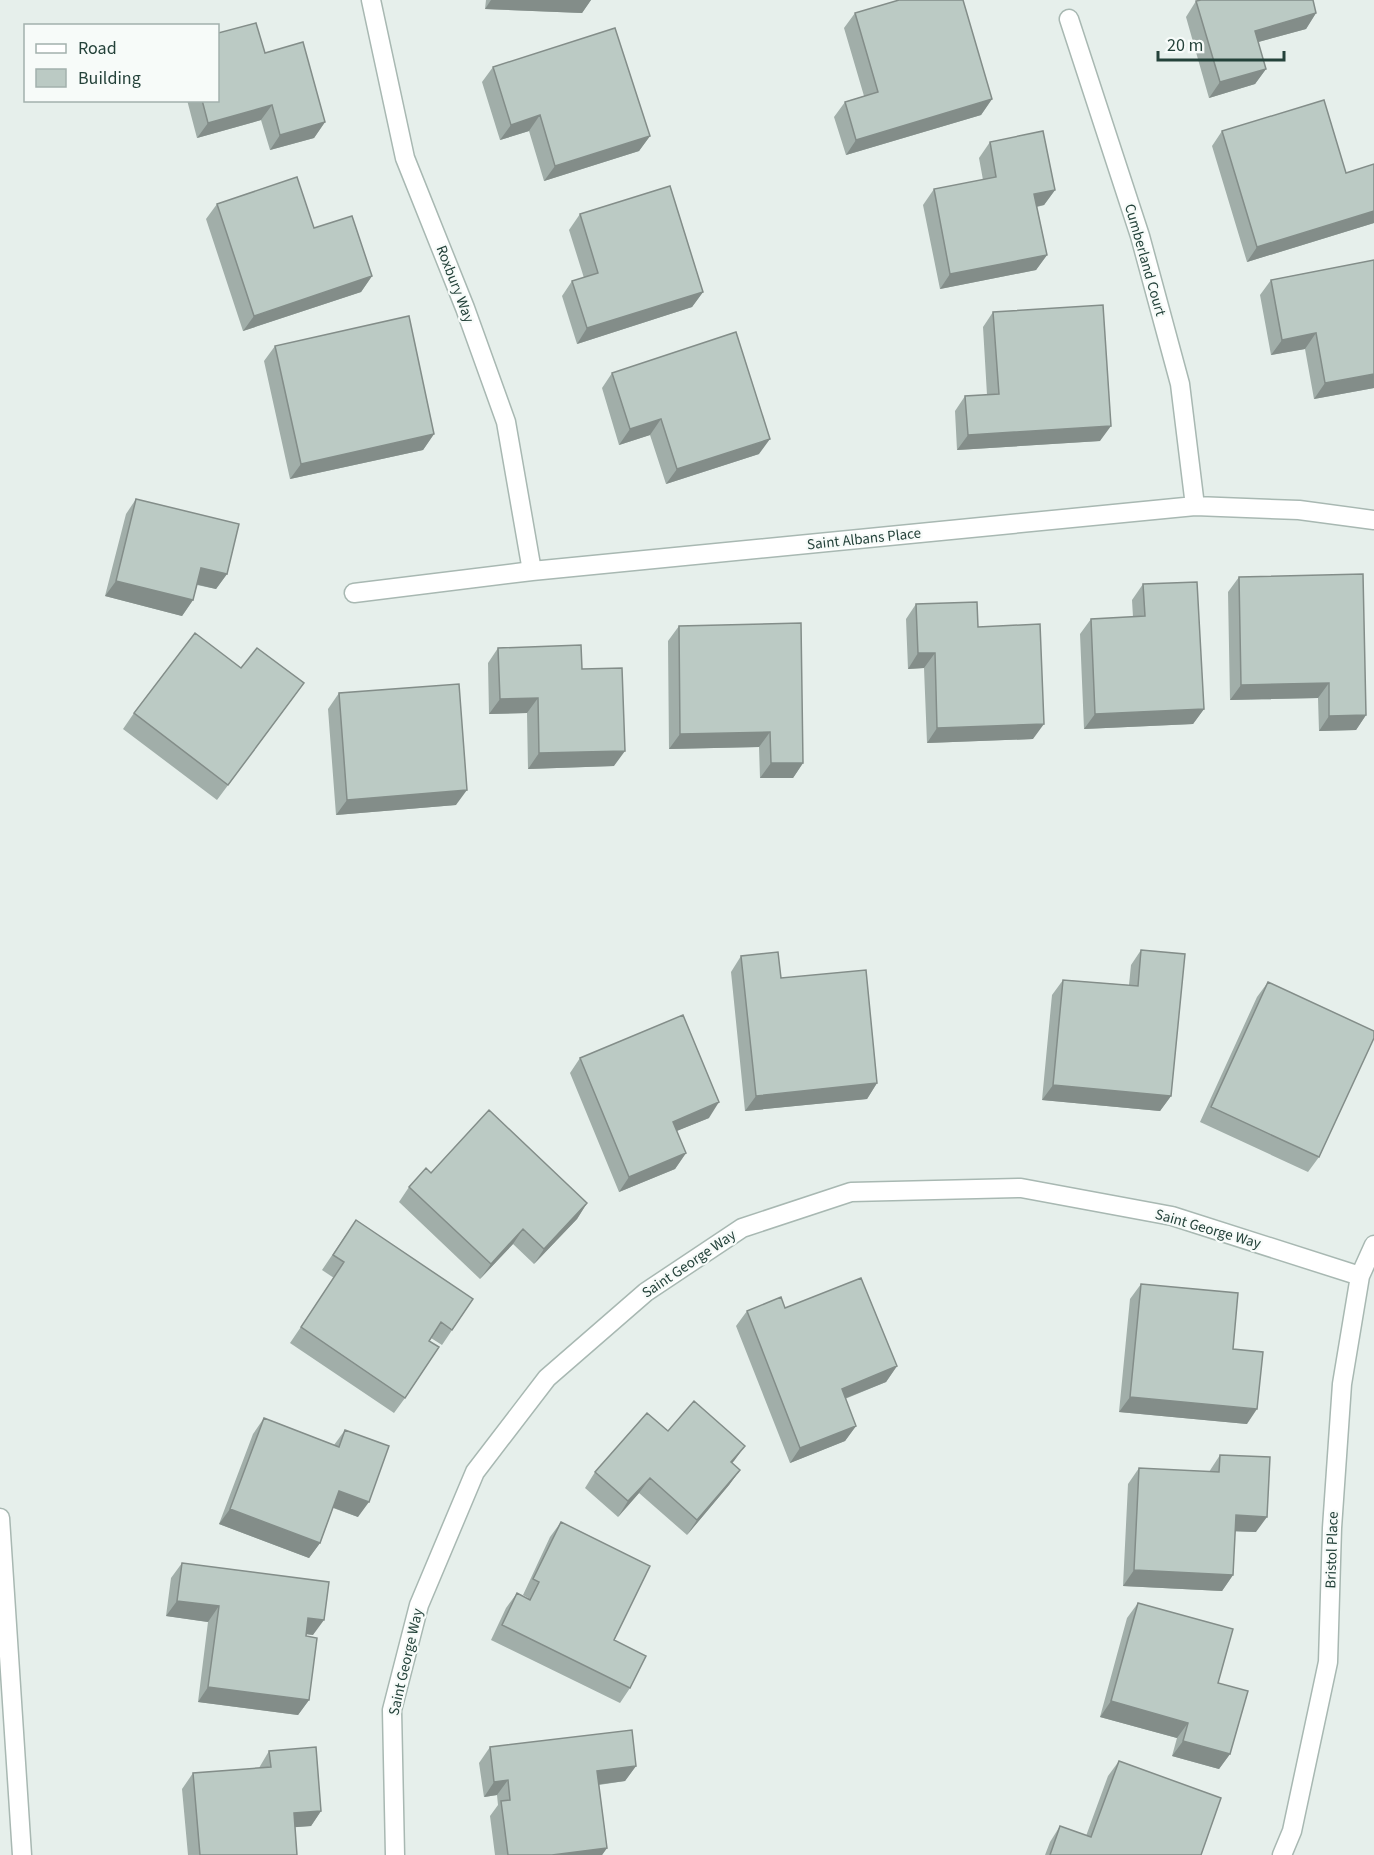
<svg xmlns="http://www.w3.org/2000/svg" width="1374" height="1855" font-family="'Source Sans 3',sans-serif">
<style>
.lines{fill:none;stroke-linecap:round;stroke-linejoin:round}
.minor-casing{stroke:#a8b8b2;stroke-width:21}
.tertiary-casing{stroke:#a8b8b2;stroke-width:21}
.minor{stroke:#fff;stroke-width:18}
.tertiary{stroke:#fff;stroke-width:18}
.wall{fill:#a1aea9}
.shaded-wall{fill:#838d89}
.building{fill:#bbcac4;stroke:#838d89;stroke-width:1.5}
.labels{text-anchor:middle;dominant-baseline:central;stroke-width:4.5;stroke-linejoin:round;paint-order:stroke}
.street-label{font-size:15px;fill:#24423a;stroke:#f7fbf9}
</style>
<rect width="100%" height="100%" fill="#e6efeb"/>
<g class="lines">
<g class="minor-casing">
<path id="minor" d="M371,0L405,158L465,308L506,422L532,571
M1069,19L1140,236L1180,384L1195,506
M354,593L532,571L1195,506L1299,510L1374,520
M395,1855L392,1710L419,1605L475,1472L547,1378L646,1292L742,1228L851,1192L1021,1188L1172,1216L1360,1276
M1282,1855L1292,1831L1328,1662L1332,1528L1342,1384L1360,1276L1374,1245"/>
</g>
<g class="tertiary-casing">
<path id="tertiary" d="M0,1518L22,1855"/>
</g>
<use href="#minor" class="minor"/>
<use href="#tertiary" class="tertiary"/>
</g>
<path class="wall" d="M486,0H591L582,13L485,9Z
M1196,1L1316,13L1306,29L1258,42L1266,69L1255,84L1209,98L1186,17Z
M855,13L992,99L981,115L846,155L834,117L845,102L864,96L844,28Z
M265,53L325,122L314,138L270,150L261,120L197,138L187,100H218Z
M493,67L650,136L639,151L544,181L529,131L500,140L482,82Z
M1222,131L1346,173L1374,164V223L1247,262L1212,146Z
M990,142L1055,190L1044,205L1037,207L1047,255L1036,270L940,289L923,205L934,189L983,180L979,158Z
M217,204L314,228L372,276L361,292L243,331L206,219Z
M580,214L703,292L692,307L577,344L562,296L572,281L584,278L569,230Z
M1374,260V388L1314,399L1305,349L1271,355L1260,295L1271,280Z
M993,312L1100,441L957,450L955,411L965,396L987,395L983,327Z
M275,346L434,434L423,450L290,479L264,361Z
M612,373L759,454L666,484L650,435L619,445L602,388Z
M136,499L227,574L216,589L197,585L193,600L182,616L105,596L126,514Z
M1239,577L1366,715L1356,730L1319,731L1318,698L1230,700L1228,592Z
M1143,584L1204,709L1193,724L1084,729L1080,634L1091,619L1133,617L1132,600Z
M916,604L978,627L1033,739L927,743L924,668L908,669L906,619Z
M679,626L803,763L793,778H760L759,747L669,749L668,641Z
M498,648L582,669L614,766L528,769L527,713L489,714L488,663Z
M241,668L304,683L217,800L123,729L134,713Z
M339,693L456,805L336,815L328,709Z
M1141,950L1171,1096L1160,1111L1042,1100L1052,995L1063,980L1129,985L1131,965Z
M741,956L781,978L877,1083L867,1099L745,1111L731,972Z
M1268,982L1319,1157L1308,1172L1200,1122L1257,997Z
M580,1058L709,1118L676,1131L686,1153L675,1169L619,1192L570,1073Z
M431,1173L587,1203L577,1219L534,1264L513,1244L480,1279L399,1202L409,1187Z
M345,1236L473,1299L442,1345L431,1338L405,1398L394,1413L290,1343L334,1278L322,1270Z
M1141,1284L1233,1349L1247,1424L1119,1412L1130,1299Z
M785,1308L897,1366L886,1382L845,1399L856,1426L845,1441L790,1463L736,1326L747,1311Z
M264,1418L334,1445L345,1430L358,1517L333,1508L320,1543L309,1558L219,1524L253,1434Z
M668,1431L732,1463L740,1470L729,1485L687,1535L639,1493L618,1517L585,1488L595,1472Z
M1220,1455L1256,1532L1235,1531L1233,1575L1222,1591L1123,1586L1128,1484L1139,1468L1209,1472Z
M561,1522L614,1640L630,1688L620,1703L491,1640L506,1608L517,1593L528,1599V1598L523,1595L550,1537Z
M182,1563L313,1635L306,1634L309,1700L298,1715L198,1702L208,1622L166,1616L171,1578Z
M1138,1603L1218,1683L1230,1754L1219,1769L1172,1756L1177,1738L1100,1717L1127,1618Z
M490,1747L636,1766L625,1781L599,1785L607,1848L602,1855H495L490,1816L498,1805L497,1795L484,1797L479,1763Z
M269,1751L321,1811L311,1826L295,1827L297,1855H188L182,1789L193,1773L259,1768Z
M1119,1761L1201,1855H1045L1050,1842L1060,1826L1086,1836L1108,1776Z"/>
<path class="shaded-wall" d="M491,0H591L582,13L485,9Z
M1316,13L1306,29L1244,46L1255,31Z
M1266,69L1255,84L1209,98L1220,82Z
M992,99L981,115L846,155L856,140Z
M272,105L261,120L197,138L208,123Z
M540,115L529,131L500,140L511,125Z
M325,122L314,138L270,150L280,135Z
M650,136L639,151L544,181L555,166Z
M1055,190L1044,205L1024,209L1034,194Z
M1374,211V223L1247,262L1257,247Z
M1047,255L1036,270L940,289L950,274Z
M372,276L361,292L243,331L254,316Z
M703,292L692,307L577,344L587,328Z
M1316,333L1305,349L1271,355L1282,340Z
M1374,374V388L1314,399L1325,383Z
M661,419L650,435L619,445L630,429Z
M1111,426L1100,441L957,450L968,435Z
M434,434L423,450L290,479L301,464Z
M770,439L759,454L666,484L677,469Z
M201,568L227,574L216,589L191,583Z
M116,581L193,600L182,616L105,596Z
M918,653H935L924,668L908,669Z
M1329,683L1318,698L1230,700L1241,685Z
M538,698L527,713L489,714L500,699Z
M1204,709L1193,724L1084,729L1095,714Z
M1366,715L1356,730L1319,731L1329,716Z
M1044,724L1033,739L927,743L937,728Z
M770,732L759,747L669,749L680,734Z
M625,751L614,766L528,769L539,753Z
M771,763H803L793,778H760Z
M467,790L456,805L336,815L347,800Z
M877,1083L867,1099L745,1111L756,1096Z
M1053,1085L1171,1096L1160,1111L1042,1100Z
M719,1102L709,1118L662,1137L673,1122Z
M686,1153L675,1169L619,1192L629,1177Z
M587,1203L577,1219L534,1264L544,1249Z
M523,1229L513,1244L480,1279L491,1264Z
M897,1366L886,1382L831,1404L842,1389Z
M1130,1397L1257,1409L1247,1424L1119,1412Z
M856,1426L845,1441L790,1463L800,1448Z
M745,1446L734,1461L720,1477L731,1462Z
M740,1470L729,1485L687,1535L697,1520Z
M650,1478L639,1493L618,1517L628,1501Z
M339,1491L369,1502L358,1517L329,1506Z
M230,1509L320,1543L309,1558L219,1524Z
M1236,1515L1267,1517L1256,1532L1225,1531Z
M1134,1570L1233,1575L1222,1591L1123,1586Z
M177,1601L219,1606L208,1622L166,1616Z
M308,1618L324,1620L313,1635L298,1633Z
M208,1687L309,1700L298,1715L198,1702Z
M1111,1701L1188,1723L1177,1738L1100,1717Z
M1183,1741L1230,1754L1219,1769L1172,1756Z
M636,1766L625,1781L587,1786L597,1771Z
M508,1780L497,1795L484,1797L494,1782Z
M321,1811L311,1826L284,1828L294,1813Z
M607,1848L602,1855H552Z"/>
<path class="building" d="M899,0H963L992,99L856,140L845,102L878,92L855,13Z
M1201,0H1313L1316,13L1255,31L1266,69L1220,82L1196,1Z
M256,23L265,53L303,42L325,122L280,135L272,105L208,123L202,100H218V33Z
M615,28L650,136L555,166L540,115L511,125L493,67Z
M1324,100L1346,173L1374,164V211L1257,247L1222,131Z
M1043,131L1055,190L1034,194L1047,255L950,274L934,189L996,177L990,142Z
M297,177L314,228L352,216L372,276L254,316L217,204Z
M670,186L703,292L587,328L572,281L598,273L580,214Z
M1374,260V374L1325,383L1316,333L1282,340L1271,280Z
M1103,305L1111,426L968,435L965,396L999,394L993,312Z
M409,316L434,434L301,464L275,346Z
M736,332L770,439L677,469L661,419L630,429L612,373Z
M136,499L239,524L227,574L201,568L193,600L116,581Z
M1363,574L1366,715L1329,716V683L1241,685L1239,577Z
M1197,582L1204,709L1095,714L1091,619L1145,616L1143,584Z
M977,602L978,627L1040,624L1044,724L937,728L935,653H918L916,604Z
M801,623L803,763H771L770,732L680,734L679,626Z
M195,633L241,668L257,648L304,683L228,785L134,713Z
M581,645L582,669L622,668L625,751L539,753L538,698L500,699L498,648Z
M459,684L467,790L347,800L339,693Z
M1141,950L1185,954L1171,1096L1053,1085L1063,980L1138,986Z
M778,952L781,978L866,970L877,1083L756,1096L741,956Z
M1268,982L1374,1031V1038L1319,1157L1211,1107Z
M683,1015L719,1102L673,1122L686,1153L629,1177L580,1058Z
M489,1110L587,1203L544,1249L523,1229L491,1264L409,1187L426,1168L431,1173Z
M356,1220L473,1299L452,1330L441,1322L429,1341L439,1347L405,1398L301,1327L344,1262L333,1255Z
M861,1278L897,1366L842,1389L856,1426L800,1448L747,1311L781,1297L785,1308Z
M1141,1284L1238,1293L1233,1349L1263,1352L1257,1409L1130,1397Z
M694,1401L745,1446L731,1462L740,1470L697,1520L650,1478L628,1501L595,1472L647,1413L668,1431Z
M264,1418L339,1447L345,1430L389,1446L369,1502L339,1491L320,1543L230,1509Z
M1220,1455L1270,1457L1267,1517L1236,1515L1233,1575L1134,1570L1139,1468L1219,1472Z
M561,1522L650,1566L614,1640L646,1656L630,1688L502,1625L517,1593L530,1600L539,1582L533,1579Z
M182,1563L329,1582L324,1620L308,1618L306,1636L317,1638L309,1700L208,1687L219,1606L177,1601Z
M1138,1603L1233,1629L1218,1683L1248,1691L1230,1754L1183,1741L1188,1723L1111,1701Z
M632,1730L636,1766L597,1771L607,1848L552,1855H508L501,1801L510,1800L508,1780L494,1782L490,1747Z
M316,1747L321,1811L294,1813L297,1855H200L193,1773L271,1767L269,1751Z
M1119,1761L1221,1798L1201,1855H1050L1060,1826L1091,1837Z"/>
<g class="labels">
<g class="street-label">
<text transform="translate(1145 260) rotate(74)">Cumberland Court</text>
<text transform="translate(455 284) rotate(69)">Roxbury Way</text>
<text transform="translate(864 539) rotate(-6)">Saint Albans Place</text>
<text transform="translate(1208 1229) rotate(16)">Saint George Way</text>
<text transform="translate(689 1264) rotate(-34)">Saint George Way</text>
<text transform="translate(1332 1550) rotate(-88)">Bristol Place</text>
<text transform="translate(406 1662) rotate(-77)">Saint George Way</text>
</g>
</g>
<rect x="24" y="24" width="195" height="78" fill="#f7fbf9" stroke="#a3b1ad" stroke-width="1.5"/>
<rect x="36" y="44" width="30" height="9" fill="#ffffff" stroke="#a3b1ad" stroke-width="1.5"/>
<text x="78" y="54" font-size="18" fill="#24423a">Road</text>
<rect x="36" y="69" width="30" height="18" fill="#bbcac4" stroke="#a3b1ad" stroke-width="1.5"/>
<text x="78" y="84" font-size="18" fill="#24423a">Building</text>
<path d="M1158 51v9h126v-9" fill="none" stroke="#24423a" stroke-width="3"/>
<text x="1167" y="51" font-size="18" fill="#24423a" stroke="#f7fbf9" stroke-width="4.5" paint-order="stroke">20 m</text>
</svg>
